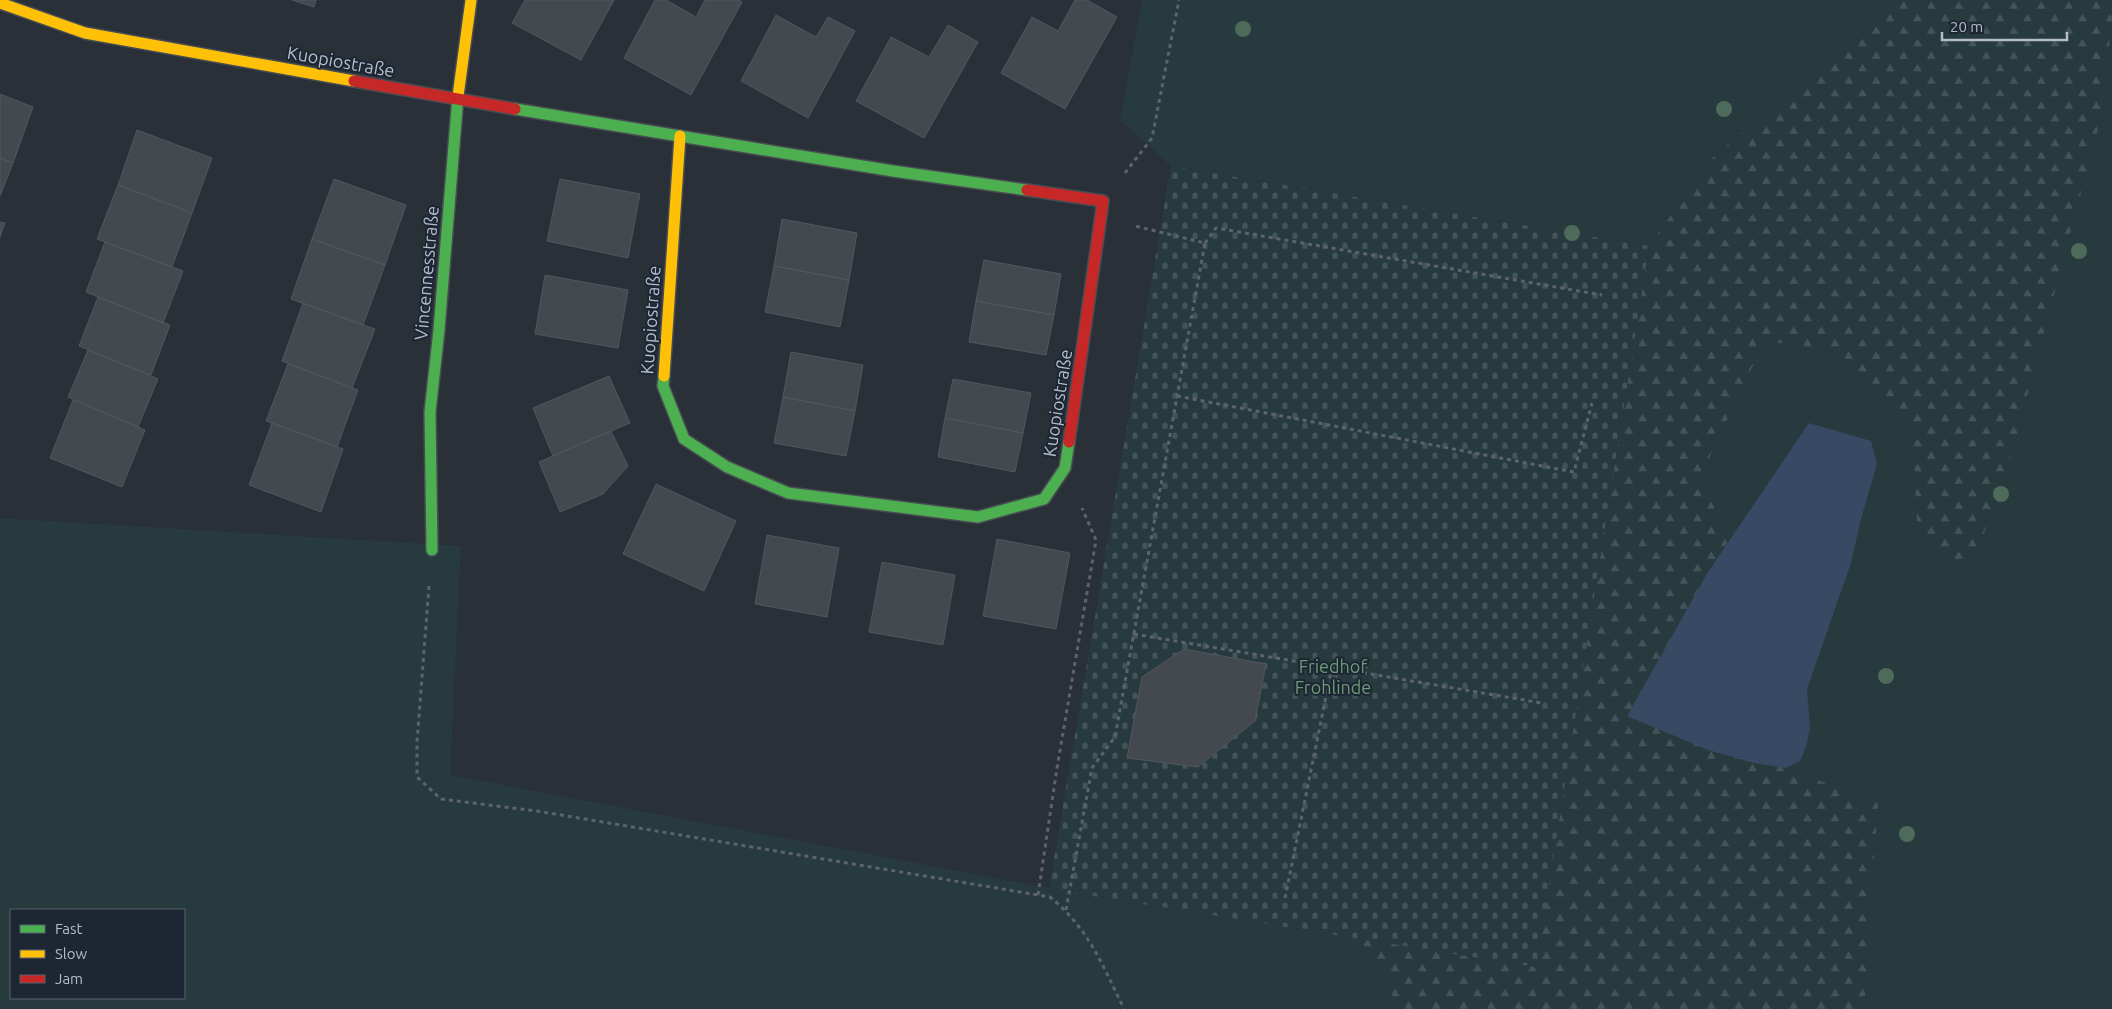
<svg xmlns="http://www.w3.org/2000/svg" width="2112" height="1009" font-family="Ubuntu,sans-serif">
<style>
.grass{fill:#273a3e;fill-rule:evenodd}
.forest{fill:url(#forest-firs)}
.cemetery{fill:url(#cemetery-stones)}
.water{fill:#384963}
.building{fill:#444950;stroke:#52575f}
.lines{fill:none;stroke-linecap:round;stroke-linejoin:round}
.fast-casing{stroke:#484c53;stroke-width:14}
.slow-casing{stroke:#484c53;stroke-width:14}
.jam-casing{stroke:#484c53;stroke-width:14}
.path{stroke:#5d636a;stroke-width:3;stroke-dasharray:4 4;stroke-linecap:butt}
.fast{stroke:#4caf50;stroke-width:11}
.slow{stroke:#ffc107;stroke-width:11}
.jam{stroke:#c62828;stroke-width:11}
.tree{fill:#4e6a5a}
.labels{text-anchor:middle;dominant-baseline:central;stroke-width:4;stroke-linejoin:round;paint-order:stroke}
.street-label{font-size:18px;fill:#b4bcc9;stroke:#1d2633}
.park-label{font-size:18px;fill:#6b9a76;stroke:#1d2633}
</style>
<defs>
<pattern id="forest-firs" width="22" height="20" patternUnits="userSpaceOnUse" patternTransform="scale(1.25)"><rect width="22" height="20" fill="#273a3e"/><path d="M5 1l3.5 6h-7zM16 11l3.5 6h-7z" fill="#445559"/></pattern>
<pattern id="cemetery-stones" width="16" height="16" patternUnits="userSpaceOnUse" patternTransform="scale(1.25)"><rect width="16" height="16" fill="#273a3e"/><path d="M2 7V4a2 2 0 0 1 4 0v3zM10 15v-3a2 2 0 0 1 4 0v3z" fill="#445559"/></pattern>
</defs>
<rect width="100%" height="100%" fill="#2a3038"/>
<path class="grass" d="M1142,0H2112V1009H0V518L461,546L450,775L1049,888L1535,967L1649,246L1171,166L1120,120ZM11,910H184V998H11Z"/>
<path class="forest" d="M1891,0H2112V24L2098,129L2001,494L1965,577L1917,523L1912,418L1830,353L1765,340L1700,477L1729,540L1708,572L1754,763L1786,768L1878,803L1865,998L1861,1009H1400L1360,938L1536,967L1649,246L1711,159L1885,13Z"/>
<path class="cemetery" d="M1171,166L1649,246L1536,967L1049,889Z"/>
<path class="water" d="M1809,423L1871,441L1877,464L1861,519L1851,563L1807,689L1810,728L1806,747L1800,761L1786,768L1754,763L1708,750L1627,716L1708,572Z"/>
<path class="building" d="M292,0H316L314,7Z
M525,0H614L581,60L512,23Z
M655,0H666L696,17L705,0H739L742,2L691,95L624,58Z
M1075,0H1087L1117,17L1065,109L1001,73L1032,17L1058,31Z
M776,15L816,37L828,17L855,31L808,118L741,81Z
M948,25L978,42L924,138L856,101L891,37L929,57Z
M0,94L33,107L13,163L0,158Z
M137,130L212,158L192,213L118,185Z
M0,158L13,163L0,196Z
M334,179L406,205L385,265L312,239Z
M560,179L640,194L628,258L547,241Z
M118,185L192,213L172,267L97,239Z
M782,219L857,233L849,280L774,266Z
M0,222L5,223L0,237Z
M312,239L385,265L363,325L291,299Z
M105,242L183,271L163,323L86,292Z
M984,260L1061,274L1054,315L976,301Z
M774,266L849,280L840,327L765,312Z
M545,275L628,290L618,348L535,334Z
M98,297L170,325L151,375L79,346Z
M976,301L1054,315L1046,355L969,342Z
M303,303L375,329L352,388L282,361Z
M88,350L158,379L138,427L68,397Z
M791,352L863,365L855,411L783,397Z
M288,364L358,390L337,447L266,421Z
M609,376L630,423L553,456L533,408Z
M953,379L1031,393L1023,433L945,418Z
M783,397L855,411L846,456L774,443Z
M73,400L145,430L122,487L50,458Z
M945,418L1023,433L1015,472L938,457Z
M272,423L343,449L321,512L249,485Z
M611,431L628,466L603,494L560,512L539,462Z
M656,484L736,521L704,591L623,554Z
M767,535L839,548L827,617L755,604Z
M997,539L1070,553L1056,629L983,616Z
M882,562L955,575L943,645L869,632Z
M1184,649L1266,664L1255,721L1198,767L1127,758L1142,677Z"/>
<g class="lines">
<g class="fast-casing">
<path id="fast" d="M515,109L893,171L1027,190
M664,376L663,386L684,439L727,467L788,493L978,517L1044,499L1065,468L1069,442
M432,550L430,412L439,330L458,96"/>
</g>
<g class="slow-casing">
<path id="slow" d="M0,3L85,33L354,81
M458,96L471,0
M664,376L680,136"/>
</g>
<g class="jam-casing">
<path id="jam" d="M354,81L515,109
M1027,190L1103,201L1069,442"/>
</g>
<path class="path" d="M1125,173L1152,138L1179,0
M1205,243L1216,228L1602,295
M1177,396L1574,472L1592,403
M429,586L417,742V777L441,799L537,811L1050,897C1089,929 1103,966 1124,1009
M1134,634L1542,703
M1038,895L1057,768L1096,540L1082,508
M1285,898L1332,667
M1066,910L1092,768L1115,737L1205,243L1135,226"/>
<use href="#fast" class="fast"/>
<use href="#slow" class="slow"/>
<use href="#jam" class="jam"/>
</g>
<g class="tree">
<circle cx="1243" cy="29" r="8"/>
<circle cx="1724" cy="109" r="8"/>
<circle cx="1572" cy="233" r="8"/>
<circle cx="2079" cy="251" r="8"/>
<circle cx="2001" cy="494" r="8"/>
<circle cx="1886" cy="676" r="8"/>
<circle cx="1907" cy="834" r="8"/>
</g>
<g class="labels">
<g class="street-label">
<text transform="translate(341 61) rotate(10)">Kuopiostraße</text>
<text transform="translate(426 273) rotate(-85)">Vincennesstraße</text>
<text transform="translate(650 320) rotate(-86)">Kuopiostraße</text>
<text transform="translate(1057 403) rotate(-81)">Kuopiostraße</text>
</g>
<g class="park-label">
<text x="1333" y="666">Friedhof<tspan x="1333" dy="21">Frohlinde</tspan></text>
</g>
</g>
<rect x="10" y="909" width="175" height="90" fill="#1d2633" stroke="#59626f"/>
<rect x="20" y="925" width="25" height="8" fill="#4caf50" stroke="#59626f"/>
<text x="55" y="934" font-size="15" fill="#b4bcc9">Fast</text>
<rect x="20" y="950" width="25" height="8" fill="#ffc107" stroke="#59626f"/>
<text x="55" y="959" font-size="15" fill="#b4bcc9">Slow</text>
<rect x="20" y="975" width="25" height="8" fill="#c62828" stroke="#59626f"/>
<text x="55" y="984" font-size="15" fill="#b4bcc9">Jam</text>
<path d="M1942 32v8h125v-8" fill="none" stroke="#b4bcc9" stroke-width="2.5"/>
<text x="1950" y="32" font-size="15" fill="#b4bcc9" stroke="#1d2633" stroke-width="4" paint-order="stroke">20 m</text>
</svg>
